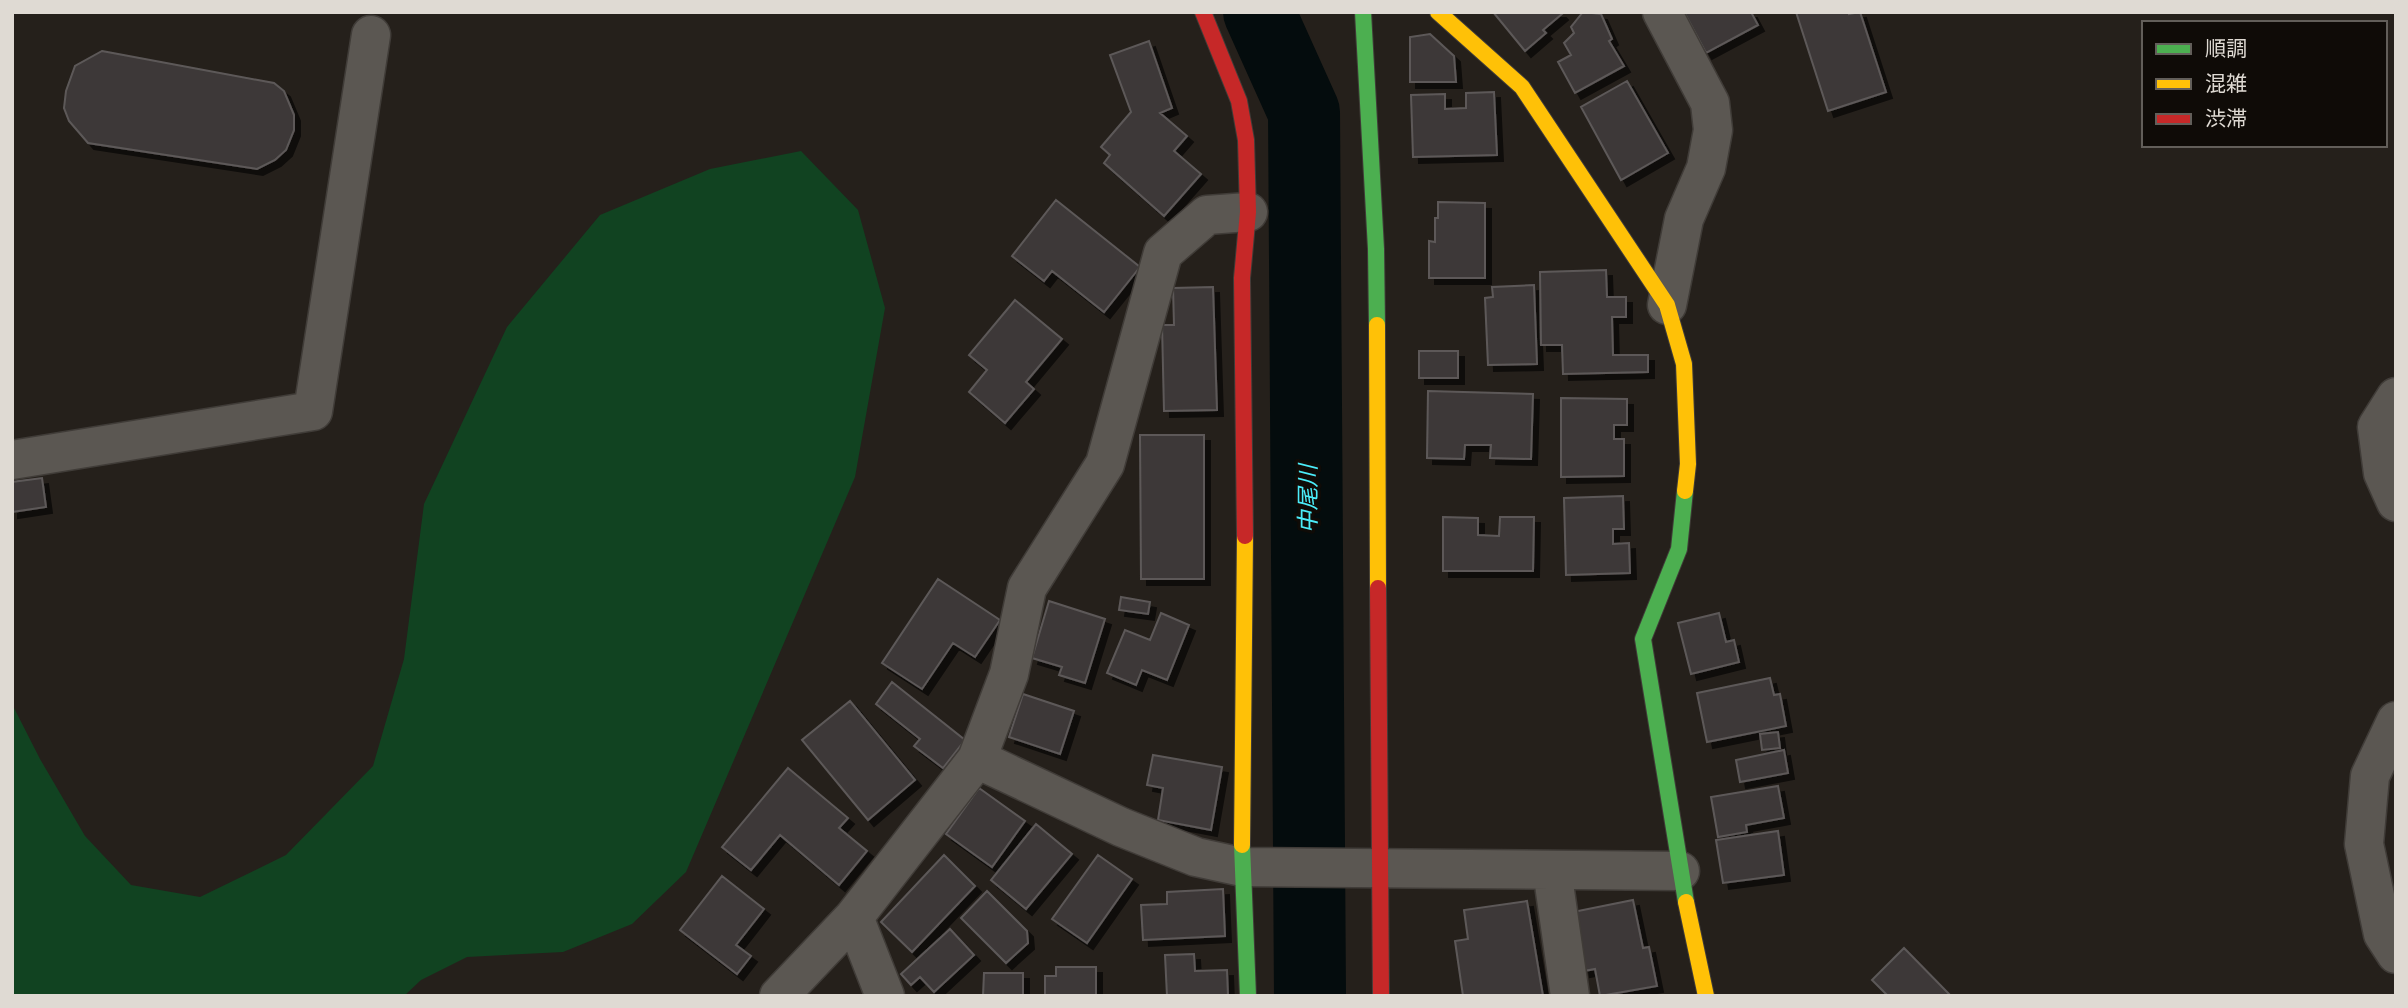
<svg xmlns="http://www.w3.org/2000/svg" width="2408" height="1008" font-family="Commissioner,'Noto Sans JP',sans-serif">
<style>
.green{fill:#114321}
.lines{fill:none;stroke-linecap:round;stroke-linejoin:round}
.river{stroke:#040c0d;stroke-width:72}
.building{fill:#3d3938;stroke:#5d5959;stroke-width:2;filter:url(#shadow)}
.street-casing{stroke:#403c38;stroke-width:41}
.fast-casing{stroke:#403c38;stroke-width:18}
.slow-casing{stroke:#403c38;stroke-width:18}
.jam-casing{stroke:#403c38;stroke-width:18}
.street{stroke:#5b5752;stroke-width:38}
.fast{stroke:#4caf50;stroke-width:16}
.slow{stroke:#ffc107;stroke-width:16}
.jam{stroke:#c62828;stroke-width:16}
.labels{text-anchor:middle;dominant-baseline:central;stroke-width:7;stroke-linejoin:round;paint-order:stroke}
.water-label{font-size:23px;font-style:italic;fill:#4becf9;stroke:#0f0b07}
</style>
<defs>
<filter id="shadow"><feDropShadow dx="6" dy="6" stdDeviation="0" flood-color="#0009"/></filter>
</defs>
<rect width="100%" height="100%" fill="#25201b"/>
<path class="green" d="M801,151L858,210L885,308L855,477L686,872L632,924L563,952L467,957L421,980L404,996H12V704L40,759L85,836L131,885L200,897L286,855L373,766L404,659L424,504L507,327L600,215L710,169Z"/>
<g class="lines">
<path class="river" d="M1259,12L1304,112L1310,996"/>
</g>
<path class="building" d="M1493,12H1560L1562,14L1543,30L1546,33L1525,51Z
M1583,12L1601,14L1612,39L1609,41L1624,66L1575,93L1558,62L1571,55L1564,43L1574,33L1571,27Z
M1684,12H1751L1758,25L1706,53Z
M1796,12H1849V14L1860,12L1886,92L1828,111Z
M1430,34L1454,56L1456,82H1410V37Z
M1149,41L1172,108L1160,113L1187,136L1174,151L1201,174L1164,216L1104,163L1110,155L1101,147L1131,112L1110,55Z
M102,51L274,83L284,91L294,115V130L286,150L275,160L257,169L88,143L69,121L64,108L66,91L75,66Z
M1627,81L1668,153L1621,180L1581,107Z
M1494,92L1497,155L1413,157L1411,95L1445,94V109L1466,108V93Z
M1056,200L1140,267L1104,312L1052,271L1044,281L1012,256Z
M1438,202L1485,203V278H1429V241L1435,242V218H1438Z
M1606,270L1607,297H1626V317H1612L1613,355H1648V372L1563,374L1562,345H1541L1540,272Z
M1534,285L1537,364L1488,365L1485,298L1493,297L1492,287Z
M1213,287L1217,410L1164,411L1162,325H1174L1173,288Z
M1015,300L1062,339L1026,382L1034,389L1005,423L969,392L987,370L969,355Z
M1419,351H1458V378H1419Z
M1428,391L1533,394L1531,459L1490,458L1491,445H1465L1464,459L1427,458Z
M1561,398L1627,399V425H1614V439H1624V476L1561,477Z
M1140,435H1204V579H1141Z
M42,478L46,507L12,512V482Z
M1623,496L1624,529H1613V544L1629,543L1630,573L1566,575L1564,498Z
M1443,517L1478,518V535L1499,536L1500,517H1534L1533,571H1443Z
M938,579L1000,620L975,657L953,643L922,689L882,663Z
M1121,597L1150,602L1148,614L1119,610Z
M1049,601L1105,619L1085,683L1059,675L1062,667L1032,658Z
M1161,613L1189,625L1167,680L1142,670L1136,685L1107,673L1125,630L1150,640Z
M1719,613L1726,642L1734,640L1739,662L1691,674L1678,623Z
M1770,678L1774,695L1780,694L1786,726L1707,742L1697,693Z
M892,682L965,740L943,768L914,746L920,739L876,704Z
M1023,694L1074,711L1060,754L1009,737Z
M850,701L915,780L868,820L802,740Z
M1778,732L1780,748L1762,750L1760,734Z
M1784,750L1788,773L1740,782L1736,760Z
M1153,755L1222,767L1211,830L1158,820L1163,788L1147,785Z
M788,768L848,818L839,828L867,851L839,885L780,835L751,870L722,847Z
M1778,786L1784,818L1746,825L1747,832L1718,837L1711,797Z
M979,788L1025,821L992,867L946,834Z
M1036,824L1072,854L1026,909L991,880Z
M1778,831L1784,875L1723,883L1716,840Z
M944,855L975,886L912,952L881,922Z
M1098,855L1132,879L1087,943L1052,919Z
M722,876L764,909L736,945L751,956L737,974L680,930Z
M1223,889L1225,936L1143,940L1141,905L1167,904V892Z
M987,891L1027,931L1028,943L1006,963L961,918Z
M1633,900L1643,948L1649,947L1657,986L1600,996L1595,969L1584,971L1573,912Z
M1527,901L1543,996H1463L1455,941L1468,939L1464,910Z
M950,929L974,955L934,992L920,977L911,985L901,974Z
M1904,948L1951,996H1888L1872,980Z
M1194,954L1195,971L1227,970L1228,996H1167L1165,955Z
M1056,967H1096V996H1045V976H1056Z
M984,973H1023V996H983Z"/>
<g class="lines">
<g class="street-casing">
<path id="street" d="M1662,12L1710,103L1713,130L1706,168L1684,219L1667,305
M2396,397L2377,427L2383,473L2396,502
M12,460L313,411L371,35
M2396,721L2370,776L2364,844L2383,934L2396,954
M977,759L1121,827L1196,857L1242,867L1680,871
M1552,870L1570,996
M854,917L885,996
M779,996L854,917L977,759L1009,674L1027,588L1105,464L1163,253L1207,215L1248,212"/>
</g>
<g class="fast-casing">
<path id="fast" d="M1363,12L1376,249L1377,325
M1685,491L1679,549L1643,639L1686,902
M1242,845L1248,996"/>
</g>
<g class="slow-casing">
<path id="slow" d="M1438,12L1522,87L1667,305L1684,364L1688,464L1685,491
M1377,325L1378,588
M1242,845L1245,536
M1686,902L1706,996"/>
</g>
<g class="jam-casing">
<path id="jam" d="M1203,12L1239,101L1246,140L1248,212L1242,278L1245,536
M1378,588L1381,996"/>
</g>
<use href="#street" class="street"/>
<use href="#fast" class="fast"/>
<use href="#slow" class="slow"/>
<use href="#jam" class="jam"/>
</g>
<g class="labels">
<g class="water-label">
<text transform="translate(1307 499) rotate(-90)">中尾川</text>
</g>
</g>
<rect width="2408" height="1008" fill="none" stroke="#dfdad3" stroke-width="28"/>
<rect x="2142" y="21" width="245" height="126" fill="#0f0b07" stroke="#625e59" stroke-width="2"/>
<rect x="2156" y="44" width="35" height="10" fill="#4caf50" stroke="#625e59" stroke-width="2"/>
<text x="2205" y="56" font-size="21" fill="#dfdad3">順調</text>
<rect x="2156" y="79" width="35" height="10" fill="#ffc107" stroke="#625e59" stroke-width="2"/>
<text x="2205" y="91" font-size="21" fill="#dfdad3">混雑</text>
<rect x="2156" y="114" width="35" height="10" fill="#c62828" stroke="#625e59" stroke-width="2"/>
<text x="2205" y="126" font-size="21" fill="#dfdad3">渋滞</text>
</svg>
